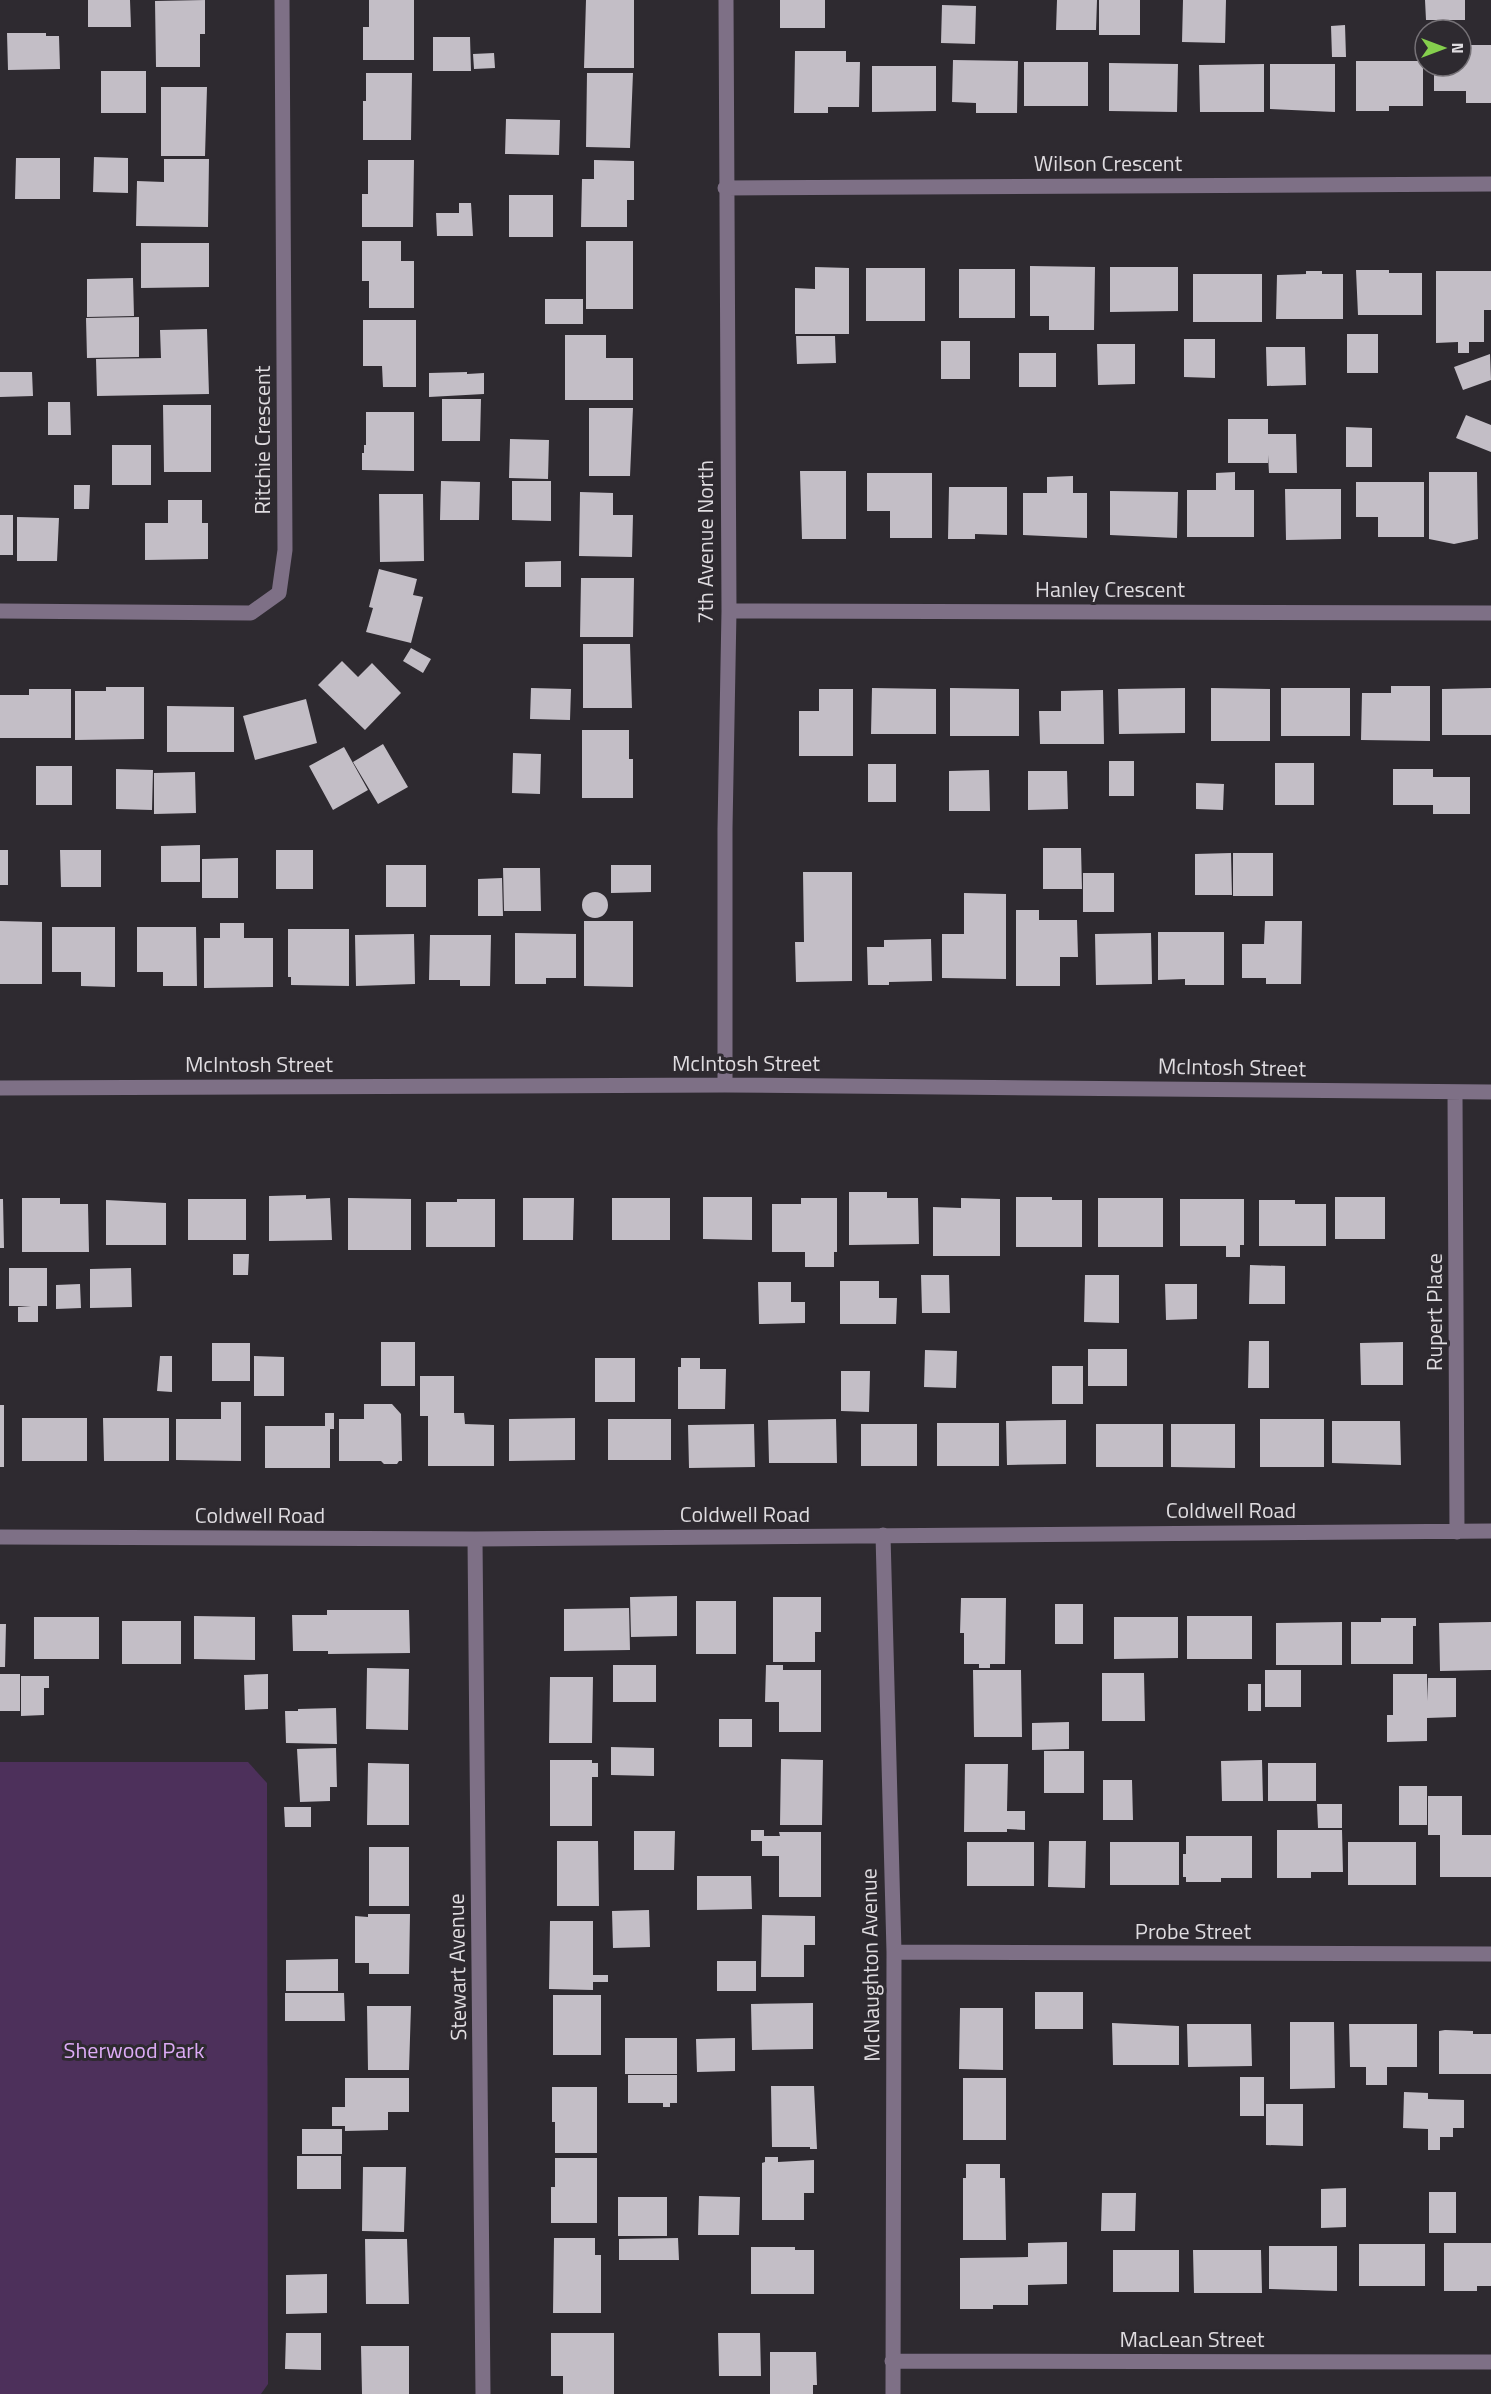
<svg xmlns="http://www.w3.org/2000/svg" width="1491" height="2394" font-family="'Titillium Web',sans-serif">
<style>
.green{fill:#4d305b}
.building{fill:#c3bec6}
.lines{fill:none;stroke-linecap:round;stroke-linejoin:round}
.minor{stroke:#7e7086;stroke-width:15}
.labels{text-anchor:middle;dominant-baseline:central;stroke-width:6;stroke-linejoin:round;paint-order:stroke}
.street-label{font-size:22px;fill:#dfdce0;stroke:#2e2a30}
.park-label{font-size:22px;fill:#ddabf6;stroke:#2e2a30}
</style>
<rect width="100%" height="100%" fill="#2e2a30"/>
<path class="green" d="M0,1762H248L267,1783L268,2384L261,2394H0Z"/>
<path class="building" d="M88,0H130L131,27H88Z
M205,0V34H200V67H156L155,1Z
M369,0H414V60H363V27H369Z
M586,0H634V68H584Z
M780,0H825V28H780Z
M1057,0H1097L1096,30H1056Z
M1099,0H1140V35H1099Z
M1183,0H1226L1225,43L1182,42Z
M1425,0H1465V20H1426Z
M942,5L976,6L975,44L941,43Z
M1345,25L1346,57H1332L1331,26Z
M7,33H46V36H59L60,69L8,70Z
M433,37H470L471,71H433Z
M1461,45H1491V103H1466V91H1434V66H1461Z
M795,51H846V62H860L859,107H828V113H794Z
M494,53L495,68L474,69L473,54Z
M953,60L1018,61L1017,113H976V103L952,102Z
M1356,61H1423V106H1389V111H1356Z
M1024,62H1088V106H1024Z
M1109,63L1178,64L1177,112L1109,111Z
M1264,64V112H1200L1199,65Z
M1270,64H1335V112L1270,109Z
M872,66H936V111L872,112Z
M101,71H146V113H101Z
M366,73H412L411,140H363V101H366Z
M587,73H633L630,148L586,147Z
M161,87H207L205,156H161Z
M506,119L560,120L559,155L505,154Z
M94,157L128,158V193L93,192Z
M16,158H60V199H15Z
M164,159H209L208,227L136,226L137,181L164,182Z
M368,160H414L413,227H362V194H368Z
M594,160L634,161V200H627V227H581L582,179H594Z
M509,195H553V237H509Z
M459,203H471L473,236H437L436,213H459Z
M362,241H401V261H414V308H369V281H362Z
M586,241H633V309H586Z
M141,243H209V287L141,288Z
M1030,266L1095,267L1094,330H1049V316H1030Z
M815,267L849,268V334H795V288L815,289Z
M1110,267H1178V311L1110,312Z
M866,268H925V321H866Z
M959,269H1015V318H959Z
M1356,270H1389V273H1422V315H1358Z
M1306,271H1322V274H1343V319H1276L1277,275L1306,274Z
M1436,271H1491V310H1484V342H1469V353H1458V342L1436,343Z
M1193,274H1262V322H1193Z
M133,278L134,316L87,317V279Z
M545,299H583V324H545Z
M139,317V357L87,358L86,318Z
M363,320H416V387H383L382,366H363Z
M207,329L209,394L97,396L96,359L161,358L160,330Z
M1347,334H1378V373H1347Z
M565,335H606V358H633V400H565Z
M796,336H835L836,363L797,364Z
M1184,339H1215V378L1184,377Z
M941,341H970V379H941Z
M1097,344H1135V384L1098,385Z
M1266,347H1305L1306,385L1267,386Z
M1019,353H1056V387H1019Z
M1490,354L1491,380L1463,390L1454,367Z
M0,372H32L33,396L0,397Z
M467,372V374L484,373V394L429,397V373Z
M442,399H481L480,441H442Z
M48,402H70L71,435H48Z
M163,405H211V472H164Z
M589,408H633L630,476H589Z
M366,412H414V471L362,470V453H364V445H366Z
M1466,415L1491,425V452L1456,438Z
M1228,419H1268V434H1296L1297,473H1269L1268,455V463H1228Z
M1346,427L1372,428V467H1346Z
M510,439L549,440L548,479L509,478Z
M112,445H151V485H112Z
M800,471H846V539H802Z
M1235,472V490H1254V537H1187V490H1216V473Z
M1429,472H1477L1478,539L1454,544L1429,539Z
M867,473H932V538H890V511H867Z
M1073,476V493H1087V538L1023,535V493H1047V477Z
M441,481L480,482L479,520H440Z
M512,481H551V521L512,520Z
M1356,482H1424V537H1378V517H1356Z
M74,485H90L89,509H74Z
M949,487H1007V535L975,534V539H948Z
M1285,489H1341V539L1286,540Z
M1110,491L1178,492L1177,538L1110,535Z
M580,492L613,493V515H633L632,557L579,556Z
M379,494H423L424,561L380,562Z
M168,500H202V523H208V559L145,560V523H168Z
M0,515H13V555H0Z
M17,517L59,518L57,561H17Z
M561,561V587H525V562Z
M379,569L417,579L413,595L423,597L411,643L366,632L373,608L369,607Z
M581,578H634L633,637H580Z
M583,644H630L632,708H583Z
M411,648L431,659L423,673L403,661Z
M342,661L358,677L372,663L401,693L365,730L318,685Z
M1391,686H1430V741L1361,740L1362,693H1391Z
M106,687H144V739L75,740V691H106Z
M531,688L571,689L570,720L530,719Z
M872,688L936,689V734H871Z
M950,688L1019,689V736H950Z
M1185,688V733L1119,734L1118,689Z
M1211,688L1270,689V741H1211Z
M1281,688H1350V736H1281Z
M1491,688V735H1442V689Z
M29,689H71V738H0V695H29Z
M819,689H853V756H799V711H819Z
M1103,690L1104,744H1040L1039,711H1061V691Z
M306,699L317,743L255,760L243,716Z
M167,706L234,707V752H167Z
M582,730H629V759H633V798H582Z
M383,744L408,787L378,804L353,762Z
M344,747L368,790L333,810L309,766Z
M513,753L541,754L540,794L512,793Z
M1109,761H1134V796H1109Z
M1275,763H1314V805H1275Z
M868,764H896V802H868Z
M36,766H72V805H36Z
M116,769L153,770L152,810L116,809Z
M1393,769H1433V777H1470V814H1433V805H1393Z
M989,770L990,811H949V771Z
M1028,771H1067L1068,809L1028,810Z
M195,772L196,813L154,814V773Z
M1196,783L1224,784L1223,810L1196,809Z
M200,845V882H161V846Z
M1043,848H1081L1082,889H1043Z
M0,850H8V885H0Z
M60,850H101V887H61Z
M276,850H313V889H276Z
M1231,853L1232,895H1195V854Z
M1233,853H1273V896H1233Z
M238,858V898H202V859Z
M386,865H426V907H386Z
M611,865H651V892L611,893Z
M503,868H540L541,911H504Z
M803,872H852V981L796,982L795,942H804Z
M1083,873H1114V912H1083Z
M502,878L503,916H478V879Z
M582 905a13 13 0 1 1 26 0a13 13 0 1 1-26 0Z
M964,893L1006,894V979L942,978V934H964Z
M1016,910H1039V920H1077L1078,957H1060V986H1016Z
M0,921L42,922V984H0Z
M584,921H633V987L584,986Z
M1265,921H1302L1301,984H1266V978H1242V944H1264Z
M220,923H244V938H273V987L204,988V938H220Z
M52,927H115V987L81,986V972H52Z
M137,927H196L197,986H163V972H137Z
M288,929H349V986L291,985V977H288Z
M1158,932H1224V985H1185V979L1158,980Z
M515,933L576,934V978H546V984H515Z
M1151,933L1152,984L1096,985L1095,934Z
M414,934L415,984L356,986L355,935Z
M430,935H491L490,986H460V980H429Z
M931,939L932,981L889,982V985H868L867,947H884V940Z
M849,1192H887V1198H918L919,1244L849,1245Z
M306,1195V1199L330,1198L332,1240L269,1241V1196Z
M703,1197H752V1240L703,1239Z
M1016,1197H1052V1200H1082V1247H1016Z
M1335,1197H1385V1239H1335Z
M22,1198H60V1204H88L89,1252H22Z
M348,1198L411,1199V1250H348Z
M523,1198H574L573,1240H523Z
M612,1198H670V1240H612Z
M801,1198H837V1252H834V1267H805V1252H772V1204H801Z
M961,1198L1000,1199V1256H933V1207L961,1208Z
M1098,1198H1163V1247H1098Z
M0,1199H3L4,1248H0Z
M188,1199H246V1240H188Z
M457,1199H495V1247H426V1202H457Z
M1180,1199H1244V1245H1240V1257H1226V1246H1180Z
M106,1200L166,1203V1245H106Z
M1259,1200H1295V1204H1326V1246H1259Z
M233,1254H249L248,1275H233Z
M1250,1265L1285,1266V1304H1249Z
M9,1268H47V1306H38V1322H18V1307L31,1306H9Z
M131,1268L132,1307L90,1308V1269Z
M921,1275H949L950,1313H922Z
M1085,1275H1119V1323L1084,1322Z
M840,1281H879V1298H897L896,1324H840Z
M758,1282H791V1302H805V1323L759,1324Z
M80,1284L81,1308L56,1309V1285Z
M1165,1284H1197V1319L1166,1320Z
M1249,1341H1269V1388H1248Z
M381,1342H415V1386H381Z
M1403,1342V1385H1361L1360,1343Z
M212,1343H250V1381H212Z
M1088,1349H1127V1386H1088Z
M925,1350L957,1351L956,1388L924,1387Z
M160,1356H172V1392L157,1391Z
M254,1356L284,1357V1396H254Z
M595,1358H635V1402H595Z
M681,1358H700V1369H726L725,1409H678V1367H681Z
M1052,1366H1083V1404H1052Z
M841,1371H870L869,1412L841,1411Z
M420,1376H454V1413H464L465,1424L494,1425V1466H428V1416H420Z
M221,1402H241V1461L176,1460V1419H221Z
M364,1404H392L401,1414L402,1461H399L397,1464H384L381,1461H339V1419H364Z
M0,1405H4V1467H0Z
M325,1413H334V1429H330V1468H265V1426H325Z
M22,1418H87V1461H22Z
M103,1418H169V1461H104Z
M575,1418V1460L509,1461V1419Z
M608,1419H671V1460H608Z
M836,1419L837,1463H769L768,1420Z
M1260,1419H1324V1467H1260Z
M1066,1420V1464L1007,1465L1006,1421Z
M1332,1421H1400L1401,1465L1332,1463Z
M937,1423H999V1466H937Z
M754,1424L755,1467L689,1468L688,1425Z
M861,1424H917V1466H861Z
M1096,1424H1163V1467H1096Z
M1171,1424H1235V1468L1171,1467Z
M677,1596V1636L631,1637L630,1597Z
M773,1597H821V1632H815V1662H773Z
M961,1598H1006L1005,1664H990V1668H979V1664H964V1633H960Z
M696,1601H736V1654H696Z
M1055,1604H1083V1644H1055Z
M629,1608L630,1650L564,1651V1609Z
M327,1610H409L410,1653L328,1654V1651H293L292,1615H327Z
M194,1616L255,1617V1660L194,1659Z
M1187,1616H1252V1659H1187Z
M34,1617H99V1659H34Z
M1114,1617H1178V1658L1114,1659Z
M1381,1618H1416V1626H1413V1664H1351V1622H1381Z
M122,1621H181V1664H122Z
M1342,1622V1665H1276V1623Z
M1491,1622V1670L1440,1671L1439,1623Z
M0,1624H6L5,1667H0Z
M613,1665H656V1702H613Z
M766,1665H783V1670H821V1732H779V1702H765Z
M367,1668L409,1669L408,1730L366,1729Z
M973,1670H1021L1022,1737H974Z
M1265,1670H1301V1707H1265Z
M1102,1673H1144L1145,1721H1102Z
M0,1674H20V1711H0Z
M268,1674V1709L245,1710L244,1675Z
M1393,1674H1427V1701L1428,1678H1456V1717L1427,1718V1741L1387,1742V1715H1393Z
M21,1676H49V1688H44V1715L21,1716Z
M550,1677H593L592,1743H549Z
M1248,1684H1261V1711H1248Z
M336,1708L337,1744L286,1743L285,1711H298V1709Z
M719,1719H752V1747H719Z
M1069,1722V1749L1032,1750V1723Z
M611,1747L654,1748V1776L611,1775Z
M336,1748L337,1787H330V1801L300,1802L297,1749Z
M1044,1751H1084V1793H1044Z
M781,1759L823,1760L822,1825H780Z
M550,1760H592V1763H598V1777H592V1826H550Z
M1262,1760L1263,1801H1222L1221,1761Z
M368,1763L409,1764V1825H367Z
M1268,1763H1316V1801H1268Z
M965,1764H1008L1007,1811H1025V1830L1007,1829V1832H964Z
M1103,1780H1132L1133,1820H1103Z
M1399,1786H1427V1825H1399Z
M1428,1796H1462V1835H1491V1877H1440V1835H1428Z
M1317,1804H1342V1828H1318Z
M284,1807H311V1827H285Z
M751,1830H764V1836H780L779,1832H821V1897H779V1856H762V1841H751Z
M1277,1830H1342L1343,1872H1311V1878H1277Z
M634,1831H675L674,1870H634Z
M1186,1836H1252V1878H1221V1882H1186V1877H1183V1854H1186Z
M557,1841H598L599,1906H557Z
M1049,1841H1086L1085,1888L1048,1887Z
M967,1842H1034V1886H967Z
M1110,1842H1179V1885H1110Z
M1348,1842H1416V1885H1348Z
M369,1847H409V1906H369Z
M697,1876H751L752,1909L697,1910Z
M649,1910L650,1947L613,1948L612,1911Z
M368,1914H410L409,1974H369V1963H355V1916L368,1917Z
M762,1915L815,1916V1945H804V1977H761Z
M550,1921H593V1975H608V1982H593V1990L549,1989Z
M338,1959V1991H286V1960Z
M717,1961H756V1991H717Z
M1035,1992H1083V2029H1035Z
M285,1993H344L345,2021H285Z
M553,1995H601V2055H553Z
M813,2003V2049L752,2050L751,2004Z
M367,2006H411L409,2070H368Z
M960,2008H1003V2070L959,2069Z
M1290,2022H1334L1335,2088L1290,2089Z
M1112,2023L1179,2026V2065H1113Z
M1187,2024H1251L1252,2066L1188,2067Z
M1349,2024H1417V2067H1387V2085H1366V2067H1350Z
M1445,2030L1473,2031V2034H1491V2074H1439V2031Z
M625,2038H677V2074H625Z
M735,2038V2071L697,2072L696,2039Z
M628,2075H677V2103H670V2107H663V2103H628Z
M1240,2077H1264V2116H1240Z
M345,2078H409V2112H388V2130L345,2131V2126H332V2107H345Z
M963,2078H1006V2140H963Z
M771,2086H814L817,2149H810V2147H772Z
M552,2087H597V2153H555V2122H552Z
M1404,2092L1428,2093V2099L1464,2100V2128H1453V2137H1440V2150H1428V2129L1403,2128Z
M1266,2104H1303V2146L1266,2145Z
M302,2129H342V2154H302Z
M297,2156H341V2189H297Z
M765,2157H778V2162L814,2160V2193H804V2220H762V2163L765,2162Z
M555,2158H597V2223H551V2187H555Z
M966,2164H1000V2178H1005L1006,2240H963V2178H966Z
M363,2167H406L404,2232L362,2231Z
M1346,2188V2227L1321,2228V2189Z
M1429,2192H1456V2233H1429Z
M1102,2193H1136L1135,2231H1101Z
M699,2196L740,2197L739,2235H698Z
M618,2197H667V2236H618Z
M554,2238H595V2255H601V2313H553Z
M678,2238L679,2260H619V2239Z
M365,2239H407L409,2304H366Z
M1067,2242V2284L1028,2285V2305H993V2309H960V2258L1028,2257V2243Z
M1444,2243H1491V2286H1477V2291H1444Z
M1359,2244H1425V2286H1359Z
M1269,2246H1337V2291L1269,2289Z
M751,2247H795V2250H814V2294H751Z
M1113,2250H1179V2292H1113Z
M1193,2250H1261L1262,2293H1194Z
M327,2274V2313L286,2314V2275Z
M286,2333H321V2370L285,2369Z
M551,2333H614V2394H563V2376H551Z
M718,2333H760L761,2376H719Z
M361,2346H409V2394H362Z
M770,2352H816L817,2385H813V2394H770Z"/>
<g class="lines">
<path class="minor" d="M725,188L1491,184
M0,611L251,613L279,593L285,550L282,0
M729,611L1491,613
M725,1085V829L729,611L726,0
M0,1088L725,1085L1491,1092
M1455,1092L1457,1532
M883,1535L894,1952L893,2394
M0,1537L475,1539L1491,1531
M475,1539L483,2394
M894,1952L1491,1954
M892,2361L1491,2362"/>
</g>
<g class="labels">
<g class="street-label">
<text x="1108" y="163">Wilson Crescent</text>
<text transform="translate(262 440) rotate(-90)">Ritchie Crescent</text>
<text transform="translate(705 542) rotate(-90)">7th Avenue North</text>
<text x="1110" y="589">Hanley Crescent</text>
<text x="746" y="1063">McIntosh Street</text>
<text x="259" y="1064">McIntosh Street</text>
<text transform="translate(1232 1067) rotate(1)">McIntosh Street</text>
<text transform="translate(1434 1312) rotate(-90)">Rupert Place</text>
<text x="1231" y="1510">Coldwell Road</text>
<text x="745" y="1514">Coldwell Road</text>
<text x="260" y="1515">Coldwell Road</text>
<text x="1193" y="1931">Probe Street</text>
<text transform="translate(870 1965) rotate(-91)">McNaughton Avenue</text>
<text transform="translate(457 1967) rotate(-91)">Stewart Avenue</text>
<text x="1192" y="2339">MacLean Street</text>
</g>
<g class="park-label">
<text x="134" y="2050">Sherwood Park</text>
</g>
</g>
<g transform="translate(1443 48) rotate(90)"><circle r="28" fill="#2e2a30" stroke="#757176" stroke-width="1.5"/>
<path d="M0-4.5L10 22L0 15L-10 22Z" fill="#85cf4d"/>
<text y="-9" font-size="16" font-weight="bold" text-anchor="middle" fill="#dfdce0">N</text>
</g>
</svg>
